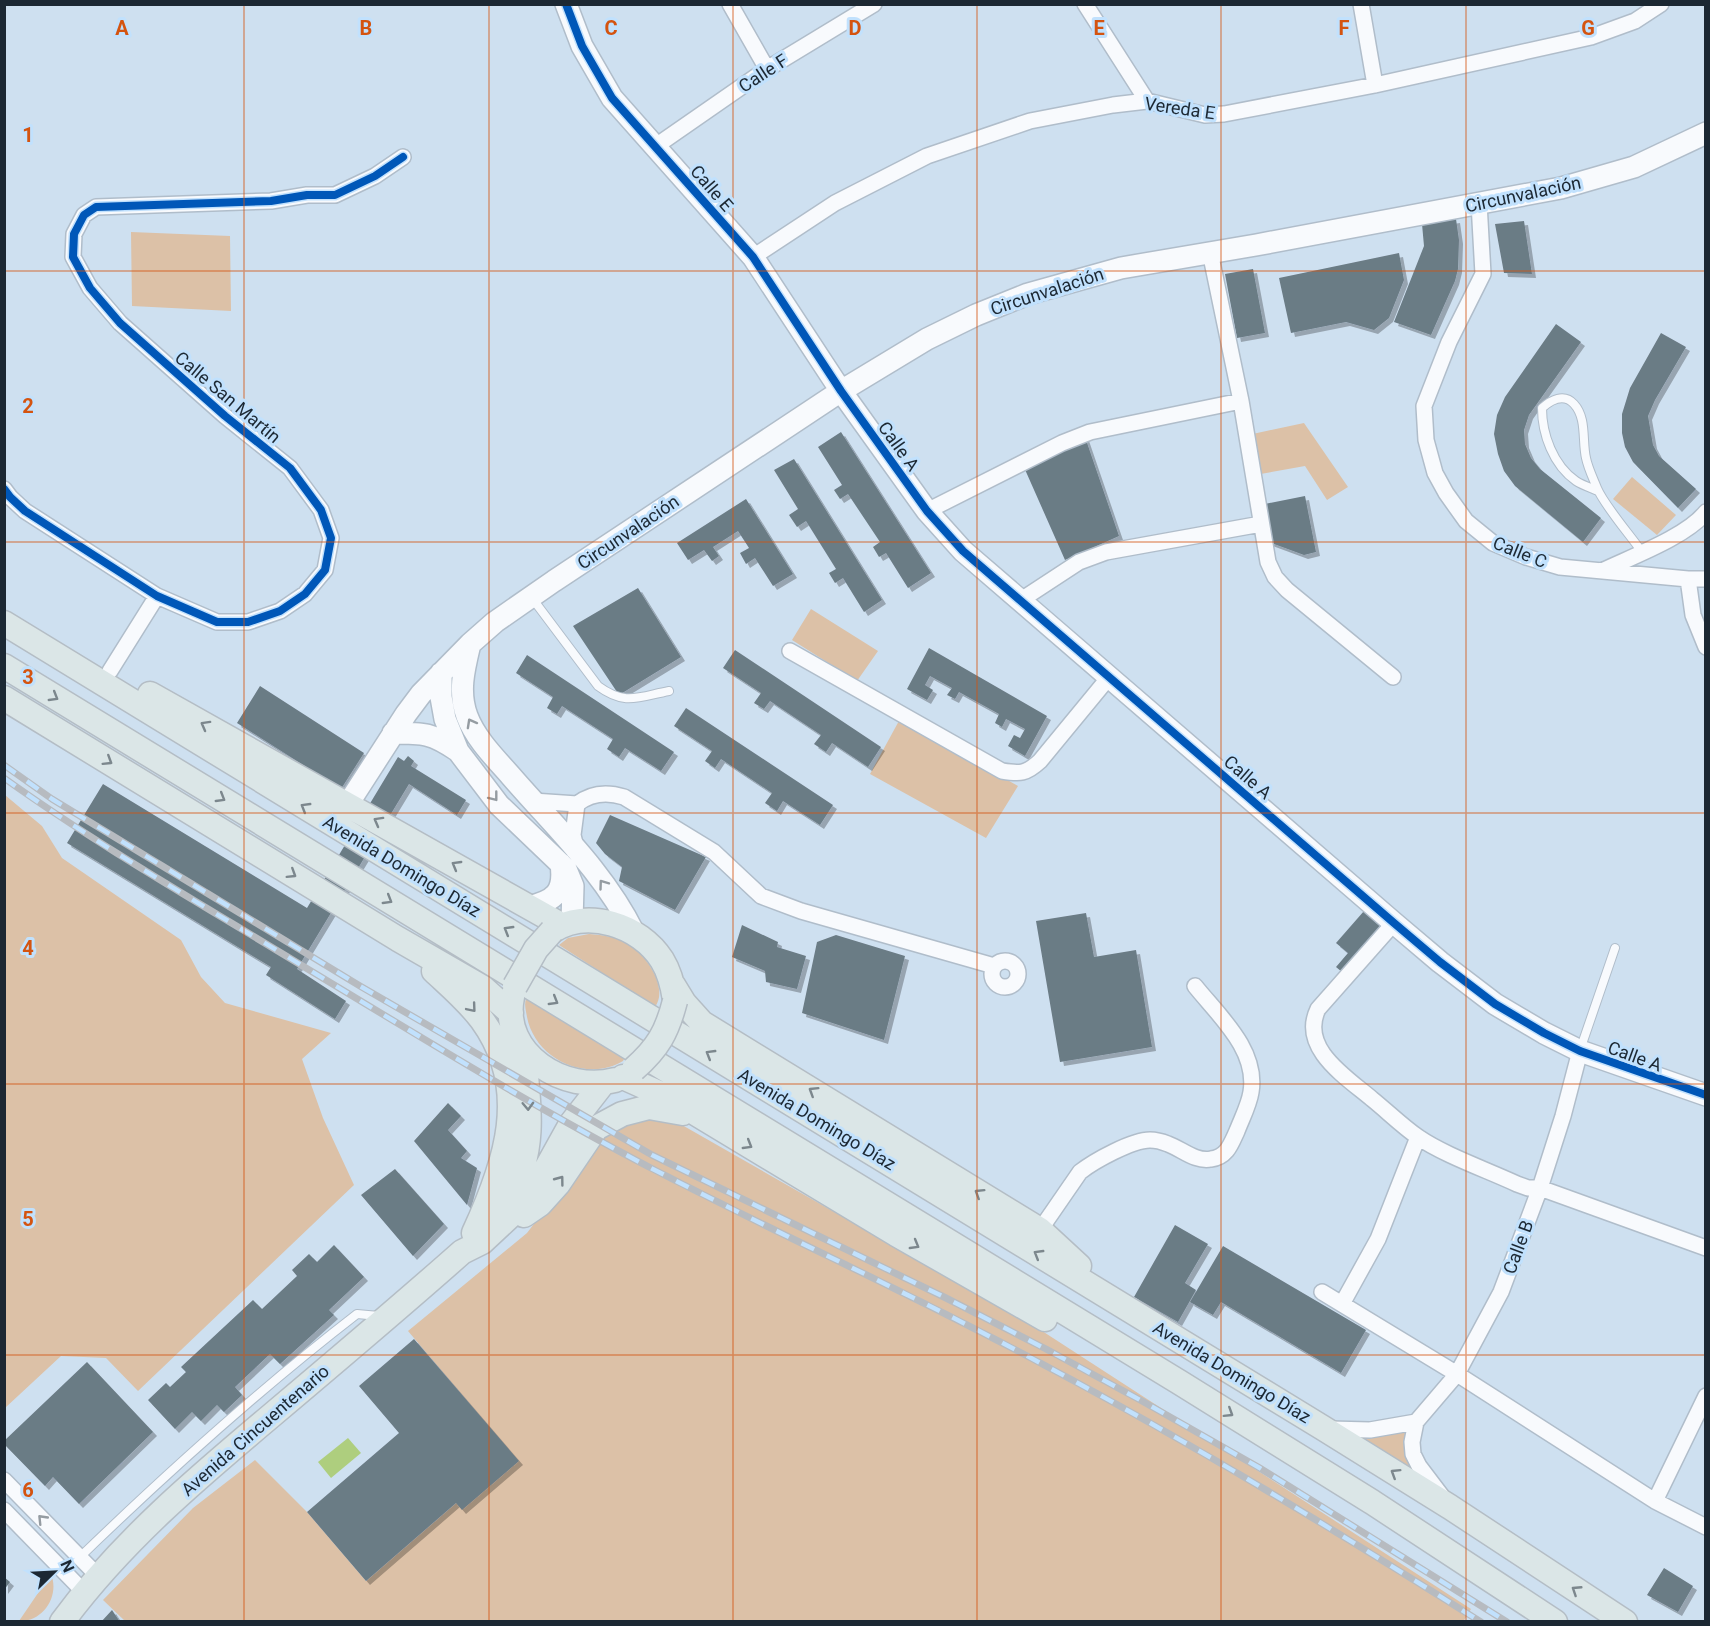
<svg xmlns="http://www.w3.org/2000/svg" width="1710" height="1626" font-family="Roboto,sans-serif">
<style>
.green{fill:#dcc1a7}
.water{fill:#aece7e}
.building{fill:#6b7b85;filter:url(#shadow)}
.lines{fill:none;stroke-linecap:round;stroke-linejoin:round}
.lane-casing{stroke:#b0bdca;stroke-width:10}
.street-casing{stroke:#b0bdca;stroke-width:18}
.secondary-casing{stroke:#b0bdca;stroke-width:24}
.primary-casing{stroke:#b4bdc5;stroke-width:27}
.lane{stroke:#f8fafd;stroke-width:8}
.street{stroke:#f8fafd;stroke-width:15}
.secondary{stroke:#f8fafd;stroke-width:21}
.primary{stroke:#dbe6e7;stroke-width:24}
.rail-casing{stroke:#b7bbc0;stroke-width:7}
.rail{stroke:#c1e1fd;stroke-width:4.5;stroke-dasharray:14;stroke-linecap:butt}
.primary-bridge-casing{stroke:#b4bdc5;stroke-width:27;stroke-linecap:butt}
.primary-bridge{stroke:#dbe6e7;stroke-width:24}
.cycleway-casing{stroke:#c1e1fd;stroke-width:11}
.cycleway{stroke:#0057b8;stroke-width:8}
.oneway{stroke:#7c878d}
.oneway2{stroke:#959ca2}
.grid{fill:none;stroke:#d45410;stroke-width:1.5;stroke-opacity:0.55}
.labels{text-anchor:middle;dominant-baseline:central;stroke-width:6;stroke-linejoin:round;paint-order:stroke}
.street-label{font-size:18px;fill:#1c2833;stroke:#c1e1fd}
.grid-label{font-size:20px;text-anchor:middle;font-weight:bold;fill:#d45410;stroke:#c1e1fd;stroke-width:6;stroke-linejoin:round;paint-order:stroke}
</style>
<defs>
<filter id="shadow"><feDropShadow dx="4" dy="4" stdDeviation="0" flood-color="#0004"/></filter>
</defs>
<rect width="100%" height="100%" fill="#cee0f0"/>
<path class="green" d="M131,232L230,236L231,311L132,306Z
M1304,423L1348,487L1327,500L1305,466L1255,475L1248,435Z
M1632,477L1676,515L1657,535L1613,499Z
M811,609L878,651L857,681L792,640Z
M900,719L1018,786L986,838L870,774Z
M5,795L42,826L62,858L181,940L201,977L225,1003L331,1033L302,1059L323,1118L354,1185L138,1391L106,1358L61,1356L5,1408Z
M589,934C603,935 618,937 630,945C646,955 669,988 655,1007L559,945L568,938Z
M526,999L624,1059L623,1061C586,1083 535,1059 527,1017C526,1011 524,1005 526,999Z
M661,1113L1036,1327L1471,1609L1463,1622H126L103,1600L193,1508L255,1460L307,1512L366,1581L456,1503L518,1461L408,1331L527,1233L608,1127Z
M1413,1425L1412,1467L1410,1470L1360,1439Z
M51,1574C60,1596 43,1622 19,1621Z"/>
<path class="water" d="M348,1438L361,1453L331,1478L318,1462Z"/>
<path class="building" d="M1456,219L1459,240L1458,269L1455,281L1431,335L1394,322L1424,246L1422,224Z
M1524,221L1532,274L1504,273L1495,224Z
M1399,253L1404,280L1389,318L1374,330L1346,322L1291,333L1279,278Z
M1253,269L1265,333L1237,338L1225,274Z
M1556,324L1581,342L1529,415L1524,430L1525,444L1531,458L1540,469L1601,518L1583,542L1515,486L1504,471L1498,454L1494,434L1497,415L1505,397Z
M1661,333L1686,347L1655,400L1648,416L1653,445L1659,456L1696,489L1678,508L1633,462L1625,447L1622,433V414L1630,388Z
M841,432L931,573L908,588L886,553L879,557L873,547L880,542L848,494L840,499L834,490L842,485L818,447Z
M1085,437L1119,536L1065,560L1023,465Z
M794,459L882,600L864,612L843,578L835,583L829,573L836,569L806,521L797,527L789,515L798,509L774,470Z
M1305,496L1316,552L1304,555L1266,541L1260,505Z
M746,499L793,574L773,586L755,558L746,564L740,553L749,548L738,531L713,547L719,556L712,561L704,550L688,560L677,543Z
M638,588L681,657L619,695L573,626Z
M929,648L1047,716L1025,756L1008,746L1014,735L1020,738L1025,729L1006,719L1002,727L995,723L999,714L959,692L955,699L947,695L952,688L930,676L925,685L933,690L927,700L907,689Z
M735,650L881,747L868,767L832,743L826,752L814,744L821,735L770,701L764,709L754,703L761,693L723,668Z
M527,655L674,752L661,771L625,748L619,757L607,749L613,739L562,706L557,714L547,708L553,697L516,673Z
M260,686L364,753L341,789L237,723Z
M686,708L833,805L820,825L783,801L777,811L765,803L772,793L721,759L715,768L705,761L712,751L674,726Z
M408,756L414,761L411,766L466,800L457,815L409,784L297,969L346,1001L335,1019L266,975L271,967L67,843L103,784L307,908L398,757L404,761Z
M610,815L706,857L675,910L619,881L622,867L605,854L596,843Z
M1364,911L1381,926L1342,972L1336,967L1348,953L1336,943Z
M1086,913L1094,957L1136,950L1152,1047L1060,1062L1036,921Z
M742,925L778,942L777,947L806,956L797,989L766,982L765,971L732,957Z
M836,935L905,956L884,1040L802,1013L817,942Z
M448,1103L461,1116L448,1130L467,1151L461,1158L477,1168L467,1205L414,1141Z
M395,1169L444,1224L413,1256L361,1195Z
M1175,1225L1208,1244L1185,1283L1196,1290L1178,1322L1134,1297Z
M334,1245L364,1277L329,1310L334,1315L280,1364L270,1354L235,1387L242,1395L224,1412L217,1405L201,1421L192,1412L175,1429L148,1400L166,1383L170,1387L186,1372L181,1367L253,1300L262,1309L297,1276L292,1270L309,1254L317,1262Z
M1223,1246L1366,1330L1341,1373L1221,1302L1213,1315L1190,1302Z
M414,1339L519,1461L462,1510L456,1503L366,1581L307,1512L399,1433L359,1386Z
M87,1362L153,1432L79,1504L53,1477L45,1486L4,1444V1441Z
M1664,1568L1693,1586L1678,1612L1647,1595Z
M4,1577L10,1582L4,1590Z
M112,1610L120,1622H101Z"/>
<g class="lines">
<g class="lane-casing">
<path id="lane" d="M1598,491C1591,488 1582,485 1576,481C1553,465 1542,434 1542,408C1551,400 1564,393 1574,404C1587,418 1582,441 1586,458C1588,468 1593,478 1597,488C1604,505 1630,535 1642,552
M532,598L598,686C625,706 638,697 669,691
M1580,1050L1615,948
M80,1557C168,1472 260,1389 357,1314L379,1316"/>
</g>
<g class="street-casing">
<path id="street" d="M730,4L767,69
M1085,4L1147,101
M1361,4L1375,85
M656,146L767,69L874,4
M1479,203L1483,274L1449,342L1424,406L1426,440L1435,473L1446,493L1466,521L1493,543L1526,557L1560,567L1688,579H1706
M1210,252L1241,401L1268,562L1275,577L1287,590L1393,677
M753,257L835,203L927,156L1030,121L1113,105L1147,101L1205,115L1224,114L1375,85L1591,37L1635,21L1661,4
M4,489L10,497L25,511L157,596L217,622H248L280,611L305,594L325,570L331,538L321,510L290,468L225,416L120,323L90,288L73,257L74,234L84,215L96,207L271,201L307,195H335L375,176L403,157
M927,511L1062,443L1090,432L1241,401
M1602,571C1631,557 1686,537 1706,512
M1688,579L1693,615L1706,647
M1021,600L1079,562L1106,552L1261,524
M790,651L1002,771C1020,774 1026,774 1040,761L1110,676
M110,671L157,596
M533,801L577,804C591,793 608,792 624,797L714,852L761,896L801,911L994,966
M576,848L573,835L577,804
M1394,923L1318,1009C1299,1048 1346,1077 1372,1099C1387,1111 1402,1126 1418,1137C1444,1155 1487,1170 1517,1184L1528,1188H1540L1706,1248
M992 974a13 13 0 1 1 26 0a13 13 0 1 1-26 0Z
M1040,1230L1080,1172C1094,1161 1132,1140 1150,1140C1156,1140 1163,1142 1168,1144C1182,1149 1195,1162 1211,1159C1227,1157 1231,1144 1237,1131C1242,1118 1249,1105 1251,1092C1258,1050 1219,1016 1195,986
M1322,1292L1457,1374L1655,1501L1706,1527
M1342,1304L1378,1239L1418,1137
M1330,1429L1370,1430L1416,1422
M4,1480L98,1576
M1441,1495L1419,1466L1413,1454L1412,1442L1416,1422L1457,1374L1501,1292L1540,1188L1563,1116L1580,1051
M1655,1501L1706,1396
M4,1510L84,1592"/>
</g>
<g class="secondary-casing">
<path id="secondary" d="M566,4L582,46L612,98L753,257L841,391L927,511L963,551L1394,923L1440,962L1495,1004L1544,1033L1580,1051L1706,1095
M470,644C464,669 458,692 467,716C475,738 495,758 510,775C554,826 604,872 634,933
M441,673V697L445,719L458,751L499,805L566,869L573,886L572,922
M393,733C424,733 432,733 458,751
M348,804L406,714L421,694L470,644L495,622L554,581L841,391L927,339L976,315L1028,294L1121,268L1256,245L1561,188L1634,167L1706,133
M528,907C555,901 565,892 561,864"/>
</g>
<g class="primary-casing">
<path id="primary" d="M4,623L1323,1428L1450,1507L1625,1622
M4,666L1179,1382L1372,1502L1555,1622
M150,694L561,925
M4,698L398,939L483,988L511,1013
M552,931C587,908 640,925 662,960C670,973 673,986 675,1000
M434,971C450,986 468,1001 482,1020C532,1089 506,1164 474,1233
M673,985L684,1003L702,1023L1040,1230L1079,1266
M512,997C500,1054 565,1094 615,1080
M623,1077L672,1099L896,1234L1045,1319
M493,1213C498,1207 504,1201 509,1195C538,1153 528,1096 523,1048
M524,1215L540,1204L558,1184L596,1128L622,1114L649,1107L683,1113
M62,1622C121,1542 197,1478 272,1415C336,1361 400,1307 462,1252L482,1242L511,1215L546,1169L571,1124L603,1083"/>
</g>
<use href="#lane" class="lane"/>
<use href="#street" class="street"/>
<use href="#secondary" class="secondary"/>
<use href="#primary" class="primary"/>
<g class="rail-casing">
<path id="rail" d="M4,765L52,799L360,986L652,1155L944,1297L1046,1349L1142,1401L1258,1467L1507,1622
M4,778C99,846 201,904 301,965C416,1034 530,1105 649,1167C780,1235 916,1296 1046,1366C1195,1445 1338,1532 1481,1622"/>
</g>
<use href="#rail" class="rail"/>
<g class="primary-bridge-casing">
<path id="primary-bridge" d="M515,986L536,949L552,931
M634,1069C658,1048 667,1032 675,1001"/>
</g>
<use href="#primary-bridge" class="primary-bridge"/>
<g class="cycleway-casing">
<path id="cycleway" d="M566,4L582,46L612,98L753,257L841,391L927,511L963,551L1394,923L1440,962L1495,1004L1544,1033L1580,1051L1706,1095
M4,489L10,497L25,511L157,596L217,622H248L280,611L305,594L325,570L331,538L321,510L290,468L225,416L120,323L90,288L73,257L74,234L84,215L96,207L271,201L307,195H335L375,176L403,157"/>
</g>
<use href="#cycleway" class="cycleway"/>
</g>
<defs><path id="oneway-chevron" d="M-2-3.5L2.5 0L-2 3.5" fill="none" stroke-width="1.6" stroke-linecap="round" stroke-linejoin="round" transform="scale(1.5)"/></defs>
<g class="oneway">
<use href="#oneway-chevron" transform="translate(54 697) rotate(31)"/>
<use href="#oneway-chevron" transform="translate(205 725) rotate(-151)"/>
<use href="#oneway-chevron" transform="translate(108 761) rotate(32)"/>
<use href="#oneway-chevron" transform="translate(221 798) rotate(31)"/>
<use href="#oneway-chevron" transform="translate(305 807) rotate(-149)"/>
<use href="#oneway-chevron" transform="translate(378 821) rotate(-151)"/>
<use href="#oneway-chevron" transform="translate(456 865) rotate(-150)"/>
<use href="#oneway-chevron" transform="translate(292 874) rotate(32)"/>
<use href="#oneway-chevron" transform="translate(388 900) rotate(31)"/>
<use href="#oneway-chevron" transform="translate(508 930) rotate(-149)"/>
<use href="#oneway-chevron" transform="translate(554 1001) rotate(31)"/>
<use href="#oneway-chevron" transform="translate(472 1008) rotate(50)"/>
<use href="#oneway-chevron" transform="translate(710 1054) rotate(-149)"/>
<use href="#oneway-chevron" transform="translate(813 1091) rotate(-148)"/>
<use href="#oneway-chevron" transform="translate(528 1106) rotate(88)"/>
<use href="#oneway-chevron" transform="translate(748 1145) rotate(31)"/>
<use href="#oneway-chevron" transform="translate(560 1180) rotate(-53)"/>
<use href="#oneway-chevron" transform="translate(979 1193) rotate(-148)"/>
<use href="#oneway-chevron" transform="translate(915 1245) rotate(30)"/>
<use href="#oneway-chevron" transform="translate(1038 1254) rotate(-149)"/>
<use href="#oneway-chevron" transform="translate(1229 1413) rotate(32)"/>
<use href="#oneway-chevron" transform="translate(1395 1473) rotate(-148)"/>
<use href="#oneway-chevron" transform="translate(1576 1590) rotate(-147)"/>
</g>
<g class="oneway2">
<use href="#oneway-chevron" transform="translate(471 723) rotate(-119)"/>
<use href="#oneway-chevron" transform="translate(494 797) rotate(52)"/>
<use href="#oneway-chevron" transform="translate(603 884) rotate(-126)"/>
<use href="#oneway-chevron" transform="translate(42 1519) rotate(-134)"/>
</g>
<path class="grid" d="M244,4V1622M489,4V1622M733,4V1622M977,4V1622M1221,4V1622M1466,4V1622M4,271H1706M4,542H1706M4,813H1706M4,1084H1706M4,1355H1706"/>
<g class="labels">
<g class="street-label">
<text transform="translate(763 73) rotate(-33)">Calle F</text>
<text transform="translate(1180 108) rotate(8)">Vereda E</text>
<text transform="translate(712 188) rotate(49)">Calle E</text>
<text transform="translate(1523 194) rotate(-12)">Circunvalación</text>
<text transform="translate(1047 291) rotate(-18)">Circunvalación</text>
<text transform="translate(228 397) rotate(40)">Calle San Martín</text>
<text transform="translate(899 446) rotate(54)">Calle A</text>
<text transform="translate(628 532) rotate(-34)">Circunvalación</text>
<text transform="translate(1520 552) rotate(22)">Calle C</text>
<text transform="translate(1248 777) rotate(41)">Calle A</text>
<text transform="translate(402 866) rotate(31)">Avenida Domingo Díaz</text>
<text transform="translate(1635 1056) rotate(20)">Calle A</text>
<text transform="translate(817 1119) rotate(31)">Avenida Domingo Díaz</text>
<text transform="translate(1518 1247) rotate(-70)">Calle B</text>
<text transform="translate(1232 1372) rotate(31)">Avenida Domingo Díaz</text>
<text transform="translate(255 1430) rotate(-41)">Avenida Cincuentenario</text>
</g>
</g>
<g class="grid-label">
<text x="122" y="35">A</text>
<text x="366" y="35">B</text>
<text x="611" y="35">C</text>
<text x="855" y="35">D</text>
<text x="1099" y="35">E</text>
<text x="1344" y="35">F</text>
<text x="1588" y="35">G</text>
<text x="28" y="142">1</text>
<text x="28" y="413">2</text>
<text x="28" y="684">3</text>
<text x="28" y="955">4</text>
<text x="28" y="1226">5</text>
<text x="28" y="1497">6</text>
</g>
<rect width="1710" height="1626" fill="none" stroke="#1c2833" stroke-width="12"/>
<g transform="translate(54 1572) rotate(66)" stroke="#c1e1fd" stroke-width="4.5" paint-order="stroke">
<path d="M0-4.5L10 22L0 15L-10 22Z" fill="#1c2833"/>
<text y="-9" font-size="16" font-weight="bold" text-anchor="middle" fill="#1c2833">N</text>
</g>
</svg>
